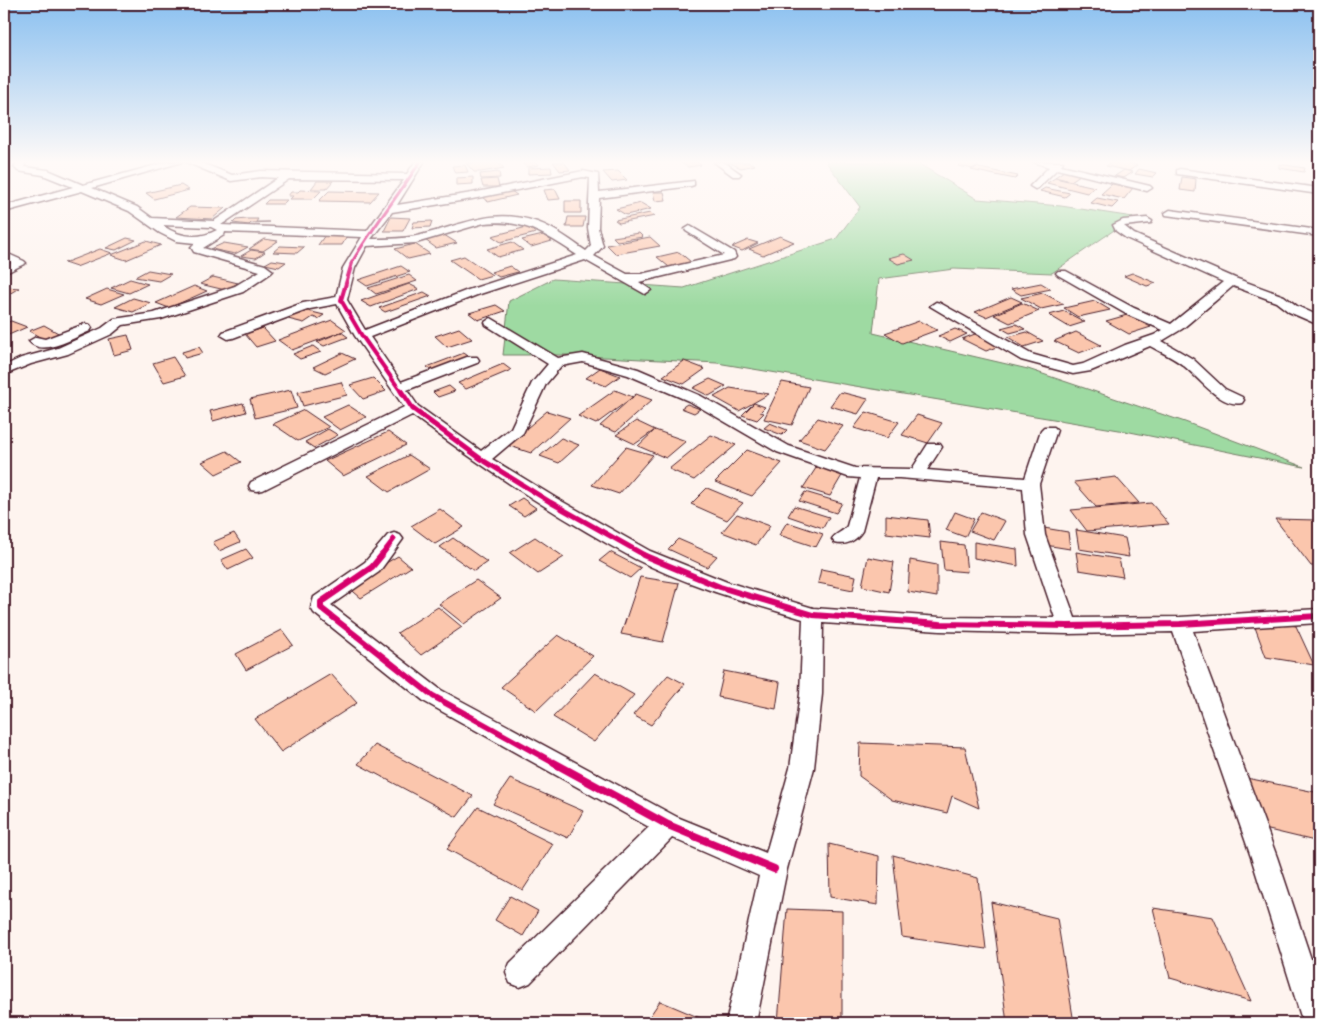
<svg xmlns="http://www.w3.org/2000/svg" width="1323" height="1027" font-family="'Balsamiq Sans',sans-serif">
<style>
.green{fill:#9edaa2;stroke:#747c66}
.building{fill:#fbc6ad;stroke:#4a1f2b}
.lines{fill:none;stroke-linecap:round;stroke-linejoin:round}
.street-casing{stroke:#4a1f2b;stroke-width:3}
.street{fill:#fff;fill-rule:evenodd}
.cycleway-far4-casing{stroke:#fff;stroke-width:5}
.cycleway-far3-casing{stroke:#fff;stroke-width:6}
.cycleway-far2-casing{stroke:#fff;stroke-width:8}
.cycleway-far1-casing{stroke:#fff;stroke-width:9}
.cycleway-casing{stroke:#fff;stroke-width:11}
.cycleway-far4{stroke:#d6006c;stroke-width:3}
.cycleway-far3{stroke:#d6006c;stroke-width:4}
.cycleway-far2{stroke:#d6006c;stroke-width:5}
.cycleway-far1{stroke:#d6006c;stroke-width:6}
.cycleway{stroke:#d6006c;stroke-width:8}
</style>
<rect width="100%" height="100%" fill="#fef4ef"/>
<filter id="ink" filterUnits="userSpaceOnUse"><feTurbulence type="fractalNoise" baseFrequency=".02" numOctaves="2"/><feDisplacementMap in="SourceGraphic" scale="10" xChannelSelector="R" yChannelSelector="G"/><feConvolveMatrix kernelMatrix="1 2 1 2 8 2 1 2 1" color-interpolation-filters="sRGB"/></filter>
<g filter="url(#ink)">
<path class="green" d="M826,162H916L977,199L1061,206L1133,217L1052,273L954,269L879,279L873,333L1028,369L1185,422L1304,467L1125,431L717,363L566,355H503L509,301L553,279L684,288L836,239L860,207Z"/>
<path class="building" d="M497,162L504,168L481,172H474L466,163Z
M521,162H535L539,165L527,167Z
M553,162H564L570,170L560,171Z
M680,162H697L701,165L688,167Z
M728,162H748L755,165L741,168Z
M963,162H982L974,169L958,166Z
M1111,162H1125L1137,165L1129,171L1106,166Z
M1279,164L1305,168L1304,172L1279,168Z
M465,165L468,172L455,173L452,166Z
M551,167L552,173L528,174V168Z
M975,167L1018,176L1015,179L971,170Z
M1139,169L1157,173L1153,177L1135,174Z
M1124,170L1133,172L1124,178L1115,176Z
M618,171L627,180L612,182L603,172Z
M1064,171L1080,175L1071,181L1055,177Z
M499,172L500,178L481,179L480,174Z
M473,177V184L456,185V178Z
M1182,177L1196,179L1195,192L1180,190Z
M1055,178L1095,187L1087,193L1047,183Z
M497,179L499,187H483L481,180Z
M317,181H333L326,189H311Z
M1112,184L1133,188L1124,199L1101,194Z
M181,185L189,190L154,199L146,193Z
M1045,188L1070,193L1065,197L1040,191Z
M555,189L560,199L548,200L544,190Z
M300,190L321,191L313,199H290L293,196H288L291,192H298Z
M329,191L379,192L370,202L319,201Z
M511,191L517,195L488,202L482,197Z
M653,192H664L666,200L655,201Z
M1097,198L1118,202L1112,208L1091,203Z
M268,200H287L283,204H264Z
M565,201H581V213H565Z
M641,203L651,209L626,215L616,209Z
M190,207L225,208L212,219L176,217Z
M650,213L655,216L619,223L615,220Z
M391,217L410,218L403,231H384Z
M568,217H585L583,227H566Z
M247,219H258L256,222H269L251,223L249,225L233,223L236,220Z
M432,221L430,227L412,228L414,222Z
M527,227L536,233L501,242L492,236Z
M639,233L643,237L617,241L613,237Z
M325,235H348L342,245H318Z
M444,235L457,243L436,248L425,240Z
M543,235L552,241L531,247L522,240Z
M780,236L794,242L763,255L749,249Z
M650,237L660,246L616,254L607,245Z
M127,238L136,240L116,250L106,248Z
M264,239L278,241L263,251L249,249Z
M748,240L758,243L742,251L732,247Z
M146,241L161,245L126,260L111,255Z
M512,242L523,250L498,257L487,249Z
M224,243L248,247L235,254L211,249Z
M415,244L430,254L408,259L395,249Z
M280,246L304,247L297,253L273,252Z
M100,249L112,253L76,267L64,263Z
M251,250L265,252L256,258L241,256Z
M679,252L691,262L669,267L657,257Z
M904,254L914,260L898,264L888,258Z
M464,256L492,275L478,279L450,260Z
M272,260L286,262L279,267L265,264Z
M401,266L410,272L367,286L358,280Z
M510,266L518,272L499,277L491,272Z
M148,270L171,274L159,281L135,277Z
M1132,273L1156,283L1147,286L1124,276Z
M409,275L417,281L376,294L368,288Z
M213,277L238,283L225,290L200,284Z
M130,279L148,284L129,293L111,288Z
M1041,283L1051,289L1021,295L1011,289Z
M409,284L419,289L371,307L361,301Z
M194,286L207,291L169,308L156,303Z
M7,287L19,288L4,297V289Z
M107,289L124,294L101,304L85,299Z
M424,292L431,296L385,312L379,308Z
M1043,293L1064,304L1041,309L1021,298Z
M1011,297L1022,302L986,317L975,312Z
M133,298L151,303L133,312L115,307Z
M1095,301L1110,310L1078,317L1064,308Z
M1022,303L1039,311L1010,323L994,315Z
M496,305L505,311L478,320L469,313Z
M304,310L324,315L318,319L313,317L304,323L288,319Z
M1064,311L1085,322L1069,327L1049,315Z
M1127,315L1151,327L1129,334L1106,321Z
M332,320L346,330L292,350L278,340Z
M11,321L27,327L4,337V324Z
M919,321L937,330L902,343L885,333Z
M1016,324L1025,329L1010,333L1001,328Z
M44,325L60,334L45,340L29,331Z
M263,328L275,341L256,347L245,334Z
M459,328L472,339L447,347L435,336Z
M955,329L967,334L950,342L938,336Z
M341,332L348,337L324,346L317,342Z
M1027,332L1043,341L1024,347L1008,337Z
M1076,332L1101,345L1079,353L1054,341Z
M975,334L999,346L986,351L962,339Z
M128,335L133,350L114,355L109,339Z
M313,346L321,352L300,359L293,354Z
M199,347L203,353L185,358L182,352Z
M342,353L355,359L325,373L313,367Z
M464,353L476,362L438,376L427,367Z
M173,357L185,376L164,382L153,363Z
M684,361L705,369L684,384L663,376Z
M503,364L511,370L466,389L458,383Z
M600,368L620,376L606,386L586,378Z
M373,378L386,391L363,399L350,385Z
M710,379L726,386L709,396L693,388Z
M341,382L347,395L303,406L298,392Z
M782,382L809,387L792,425L764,419Z
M449,386L455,391L438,397L433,392Z
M730,388L769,394L739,411L714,397Z
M291,390L297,408L255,418L250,399Z
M615,390L633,397L596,424L578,416Z
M840,392L868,399L858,414L830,406Z
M636,394L652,400L616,432L600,426Z
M243,403L246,412L213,421L210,411Z
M754,403L765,407L760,412L764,413L757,420L742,415Z
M687,404L700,409L694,413L681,408Z
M348,405L366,417L340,430L322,417Z
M304,410L329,427L298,441L273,424Z
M547,411L570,418L531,453L507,445Z
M866,412L899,422L887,438L854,428Z
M917,415L942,423L928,443L902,435Z
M818,418L843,426L825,449L799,440Z
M636,421L655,430L635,444L616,435Z
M770,423L787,430L782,435L764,428Z
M328,429L338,435L314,448L305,442Z
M655,430L686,441L666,458L638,446Z
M388,432L406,445L343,476L325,461Z
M711,435L736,445L694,480L669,469Z
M561,438L579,445L559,463L540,456Z
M626,447L653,455L619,494L592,485Z
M747,450L782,463L752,496L715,482Z
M227,451L241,462L216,474L202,462Z
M409,455L430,469L389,492L368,476Z
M818,465L844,472L830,496L803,488Z
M1116,477L1139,503L1096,507L1074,482Z
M707,488L743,503L727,520L691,504Z
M805,492L842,503L836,513L799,501Z
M522,498L536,508L524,516L509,506Z
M1151,503L1169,524L1087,531L1071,510Z
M794,506L829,517L823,528L788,516Z
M440,509L464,527L435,544L411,526Z
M955,512L974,519L965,537L946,530Z
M981,512L1005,521L994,540L970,531Z
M737,514L770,526L756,545L722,532Z
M886,515L928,520L930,538L886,533Z
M1275,519L1316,520L1319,525V566H1311Z
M787,522L823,534L816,547L779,535Z
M1044,528L1068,532L1070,549L1045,545Z
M1076,530L1125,538L1129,557L1079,549Z
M234,533L240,542L219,551L213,542Z
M535,537L564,557L538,574L510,553Z
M453,538L487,562L474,571L440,547Z
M678,539L717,556L707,567L668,549Z
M941,542L964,545L967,572L944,570Z
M974,542L1017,549L1018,566L974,558Z
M246,549L253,558L228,570L221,560Z
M610,552L641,568L630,578L599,561Z
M1076,552L1119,559L1123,577L1079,570Z
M398,556L411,567L361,598L347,586Z
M868,557L894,562L889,592L862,586Z
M910,560L937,565V597L908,592Z
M821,569L856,576L853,590L818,583Z
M640,577L679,583L663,642L621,634Z
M476,580L501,598L464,624L439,604Z
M438,607L462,627L421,655L397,633Z
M1252,619L1296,626L1314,665L1266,657Z
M282,630L293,645L246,670L236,654Z
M558,635L593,656L536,711L501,687Z
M724,671L780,682L776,709L718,697Z
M595,673L634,695L594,742L553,717Z
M331,674L357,703L281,752L255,719Z
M668,675L685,684L651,725L633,715Z
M860,743L965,747L979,808L952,796L947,813L892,800L859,776Z
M375,745L473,796L457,817L358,764Z
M1237,776L1315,792L1319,804V842L1252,826Z
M510,779L583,811L568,838L493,804Z
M478,807L553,844L523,890L447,849Z
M829,844L879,856L878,905L830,897Z
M893,855L978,878L986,949L902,937Z
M510,896L538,911L523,936L495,920Z
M991,902L1057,918L1074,1023H1007Z
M1153,908L1213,917L1251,1001L1170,978Z
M787,909L842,911V1023H778Z
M660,1001L712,1023H645Z"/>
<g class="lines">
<g class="street-casing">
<path id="street" d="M17,162H26L24,167L48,170L83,185L167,162H182L92,188L137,207L152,218L214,221L278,178L261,177L231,181L186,162H199L232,175L261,171L407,174L415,162H424L397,205L472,193L583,171L598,174L599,192L694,181V185L691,186L599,198L598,228L603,246L594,256L627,274H641L724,255L686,231L685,229L690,226L734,252L736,257L734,259L639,282L651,290L645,294L585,260L477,295L370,337L401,382L467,357H477L479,360L477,363L407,390L418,406L481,451L511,428L532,383L548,364L486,325L485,322L491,318L558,358L583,354L638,369L701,396L789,446L855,468L912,469L928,444H940L942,447L927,470L1025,478L1041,430L1044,427H1054L1057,430L1039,484L1045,535L1075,618L1180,617L1319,609V623L1193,631L1277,857L1319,983V1023H1303L1251,857L1173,632L1068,634L940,631L823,623L822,694L814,768L787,869L756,1023H726L759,876L672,838L530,983L520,987L510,983L506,973L510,963L649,827L425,702L314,613L311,608L314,597L365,562L388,535L394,533L400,535L403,539L379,572L331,605L441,690L677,817L766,853L790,768L800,694L803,619C746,602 688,586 635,559C557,517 483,468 412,415L263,490L257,491L251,490L249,486L251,482L404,407L355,336L337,304L310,309L233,338L228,339L221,335L223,332L303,303L336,297L343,268L362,237L225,232L224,235L203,248L265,265L273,271L271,273L243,292L161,319L123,325L112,334L68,354L31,364L4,375V366L21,358L58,348L102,328L114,319L154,313L235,286L260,271L194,252L191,247L195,243L176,241L160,233L129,211L82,191L4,212V206L73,187L43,175L18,171L14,167ZM583,177L590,178L588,228L591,246L586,251C571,241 555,228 537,222C493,207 463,225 421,235C405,239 388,239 371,239L392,212L472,199ZM289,179L404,180L367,231L221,225ZM484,223C524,219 545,234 577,255L468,290L365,330L347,300L355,268L367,246L416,243ZM162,225L211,227L217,230C198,240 179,237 162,225ZM583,362L628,375L691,402L777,452L848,477L860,478L847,526C843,532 836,533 832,539L835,543C846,546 856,541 862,531L876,478H899L1023,488L1027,535L1055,618L940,617L813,608L727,582L650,551L556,498L492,459L523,433L546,384L561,366Z
M714,162H724L741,174L739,176H733Z
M1034,162H1063L1061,165L1150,186L1152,188L1147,191L1057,169L1038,188L1035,189L1030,186L1049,167Z
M1314,162H1319V168L1316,167Z
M1180,169L1319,188V194L1177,174V170Z
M1170,210L1319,230V236L1166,215L1165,213Z
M1147,218L1152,221L1151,223L1124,226L1134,234L1235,278L1284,296L1297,306L1319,316V325L1289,312L1276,302L1233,286L1182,329L1162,341L1193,359L1225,389L1242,397L1244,400L1242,403C1221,408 1199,378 1184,366C1174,358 1161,352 1150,346L1091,371L1073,374L1021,360L930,306L936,302L940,303L1031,354L1073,366L1083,364L1125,345L1154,335L1163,330L1126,314L1058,275L1056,273L1058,271H1066L1134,308L1171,324L1223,282L1126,238L1116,231L1113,225L1123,220Z
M4,252L24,261L26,263L4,274V267L11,263L4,259Z
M85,324L90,325L92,328L90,331C74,337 43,358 29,341L36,337L45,339Z"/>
</g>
<use href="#street" class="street"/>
<g class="cycleway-far4-casing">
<path id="cycleway-far4" d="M351,264C371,229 398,196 420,162"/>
</g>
<g class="cycleway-far3-casing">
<path id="cycleway-far3" d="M352,263L341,300L362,336L402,393"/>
</g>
<g class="cycleway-far2-casing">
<path id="cycleway-far2" d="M401,391L413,409L481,459L550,502L646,556
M381,556L394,539"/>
</g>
<g class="cycleway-far1-casing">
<path id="cycleway-far1" d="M382,555L372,567L321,602V608L433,696L556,764
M643,555L720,587L813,615L940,624L1068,626L1180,624L1319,616"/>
</g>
<g class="cycleway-casing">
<path id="cycleway" d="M554,763L668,825L774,869"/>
</g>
<use href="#cycleway-far4" class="cycleway-far4"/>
<use href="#cycleway-far3" class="cycleway-far3"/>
<use href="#cycleway-far2" class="cycleway-far2"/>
<use href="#cycleway-far1" class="cycleway-far1"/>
<use href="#cycleway" class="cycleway"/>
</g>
</g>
<linearGradient id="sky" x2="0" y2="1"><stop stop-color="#8ac0f0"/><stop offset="0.53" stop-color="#fffaf8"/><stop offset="1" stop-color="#fffaf8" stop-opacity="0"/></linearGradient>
<rect width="1323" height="306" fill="url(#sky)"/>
<rect width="1323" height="1027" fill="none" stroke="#fff" stroke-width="20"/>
<rect x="10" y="10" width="1303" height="1007" fill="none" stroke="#4a1f2b" stroke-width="2" filter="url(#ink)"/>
</svg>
